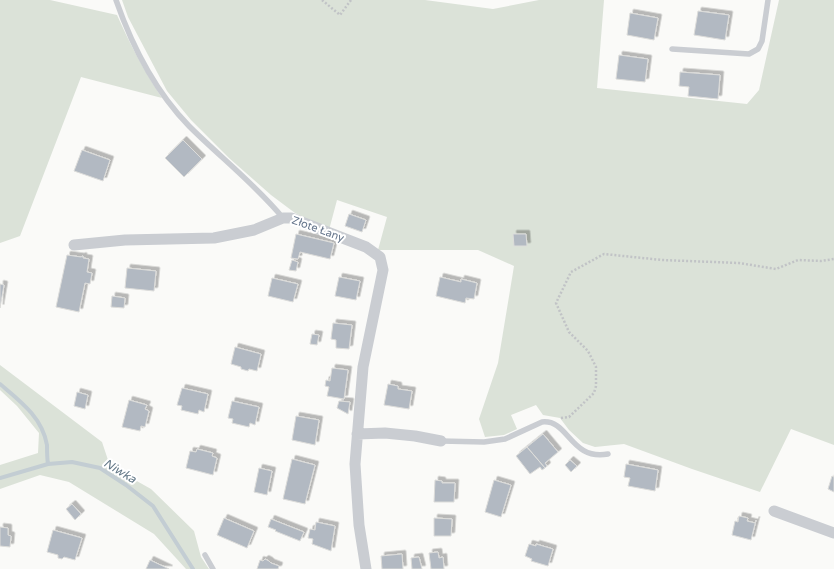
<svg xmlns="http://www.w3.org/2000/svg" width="834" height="569" font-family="'Varela Round',sans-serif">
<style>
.green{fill:#dbe2d8}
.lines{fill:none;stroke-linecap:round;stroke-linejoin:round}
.stream{stroke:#c3cdd3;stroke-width:4}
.building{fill:#b2b9c2;stroke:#dcdcda;filter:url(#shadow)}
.path{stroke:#c1c3c6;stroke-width:2.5;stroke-dasharray:2 2;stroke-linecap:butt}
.service{stroke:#cacdd2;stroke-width:5.5}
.minor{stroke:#cacdd2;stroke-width:11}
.labels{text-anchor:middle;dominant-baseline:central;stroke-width:4;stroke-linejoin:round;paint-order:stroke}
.street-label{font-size:11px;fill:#66768c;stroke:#fff}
.water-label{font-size:12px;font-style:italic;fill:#627786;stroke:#fff}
</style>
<defs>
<filter id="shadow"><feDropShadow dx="3.5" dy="-3.5" stdDeviation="0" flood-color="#0004"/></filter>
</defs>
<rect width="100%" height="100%" fill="#fafaf8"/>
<path class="green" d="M0,0H50L117,15C130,44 144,71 162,98L81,77L20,236L0,243Z
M122,0H425L493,9L539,0H604L597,88L747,104L759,90L779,0H834V445L791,429L760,492L692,469L624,444L595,447L583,443L569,430L560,418L543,415L536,405L511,415L517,429L504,435L485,437L479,419L498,363L514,266L478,250H378L387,217L337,200L329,230L295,213L271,195L229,158L191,120L167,91L128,17Z
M0,365L102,442L110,466L151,489L194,531L201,557L209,569H186L154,534L69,482L40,475L0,489V465L38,453L39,433L17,406L0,390Z"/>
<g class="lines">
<path class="stream" d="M0,384C20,401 42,417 47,445C47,451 47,458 48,464
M0,478L48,464L72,462L100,468L126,485L153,506L193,569"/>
</g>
<path class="building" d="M698,11L729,15L725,40L694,35Z
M630,13L658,18L654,40L627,35Z
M619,55L648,59L645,82L616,79Z
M680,72L720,75L718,99L688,96L689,87L679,86Z
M183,140L202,159L184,177L165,158Z
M82,150L110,160L103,181L74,171Z
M349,214L366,220L362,232L345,226Z
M296,234L334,243L330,259L300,252L298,259L291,258Z
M513,234H526L527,246H514Z
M67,255L81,257L83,256V258L89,259L87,272L92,273L90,284L85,283L79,312L56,307Z
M292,260L298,262L296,271L289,270Z
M127,268L156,271L154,291L125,288Z
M339,277L360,281L356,300L335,296Z
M440,277L461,282V279L477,283L474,299L466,298L465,303L436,296Z
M272,278L298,284L293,302L268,296Z
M0,284L4,285L0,308Z
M112,296L125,298L124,308L111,307Z
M333,323L352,325L349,349L336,348V340L331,339Z
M312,334L319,335L317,345L310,344Z
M235,347L261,354L257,371L249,369L248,371L241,369V367L231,364Z
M332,368L348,370L344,399L327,396L329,387L325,386L326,380L330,381Z
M388,384L398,386V389L412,391L409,409L384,405Z
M182,388L208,394L204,412L199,410L198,414L181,410L182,406L177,405Z
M77,392L88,395L85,409L74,406Z
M129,400L147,405L145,409L149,411L145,427L141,426L140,431L122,427Z
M232,401L259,407L255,425L250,423L249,427L232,423L233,419L228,418Z
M339,401L350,402L348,414L337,408Z
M296,416L319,420L315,445L292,440Z
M543,434L558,452L545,463L547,466L545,468L527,447Z
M527,447L545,468L542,470L540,467L530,474L516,456Z
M197,449L213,453L212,456L217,458L213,475L186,468L190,451L196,452Z
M292,459L315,465L305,504L283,499Z
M570,460L577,466L571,472L565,465Z
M626,464L658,470L655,491L628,486L630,478L624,477Z
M259,468L272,471L267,495L254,492Z
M832,476L834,477V492L828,489Z
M435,480L442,481V483H455L454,502H434Z
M494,480L511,485L501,517L485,512Z
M72,504L81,514L75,520L66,509Z
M739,516L748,518L747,521L755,523L756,520L751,540L732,535L735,521L738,522Z
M224,518L254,531L247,548L217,535Z
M434,518L452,519L451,536H434Z
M271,519L304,532L300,541L275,531L276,530L268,527Z
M316,522L335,526L331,551L312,544L313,539L308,538L310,529L315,530Z
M0,527L8,528V535L11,536L10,547L0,546Z
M53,530L82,538L75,560L64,557L62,559L58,558V555L47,552Z
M529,544L536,546V544L553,549L548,566L531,561L532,559L525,556Z
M438,552L439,558L443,557L444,569H431L429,553Z
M402,554L403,569H382L381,556Z
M419,557L422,569H412L411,558Z
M265,559L269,561L271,563L279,566L278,569H257L260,560L263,561Z
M150,560L169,569H146Z"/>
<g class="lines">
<path class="path" d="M322,0L340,15L351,0
M561,418L569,417L594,393L596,386V367L588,351L569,332L556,303L571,272L604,254L662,260L739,263L776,269L798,260L821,261L834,259"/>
<path class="service" d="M116,0C132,46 155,91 189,126C220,157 255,184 283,218
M672,49L749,54L758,49L762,41L768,0
M441,441L484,442L505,439L542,422C569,419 570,461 608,454
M205,555L213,569"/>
<path class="minor" d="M74,245L125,240L214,238L254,230L283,218H291L366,247L380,257L383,270L363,367L355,464L359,525L366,569
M357,434L385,433L415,436L441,441
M774,511L834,533"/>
</g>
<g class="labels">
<g class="street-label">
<text transform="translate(318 229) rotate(20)">Złote Łany</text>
</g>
<g class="water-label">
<text transform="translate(120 471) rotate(31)">Niwka</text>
</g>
</g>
</svg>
